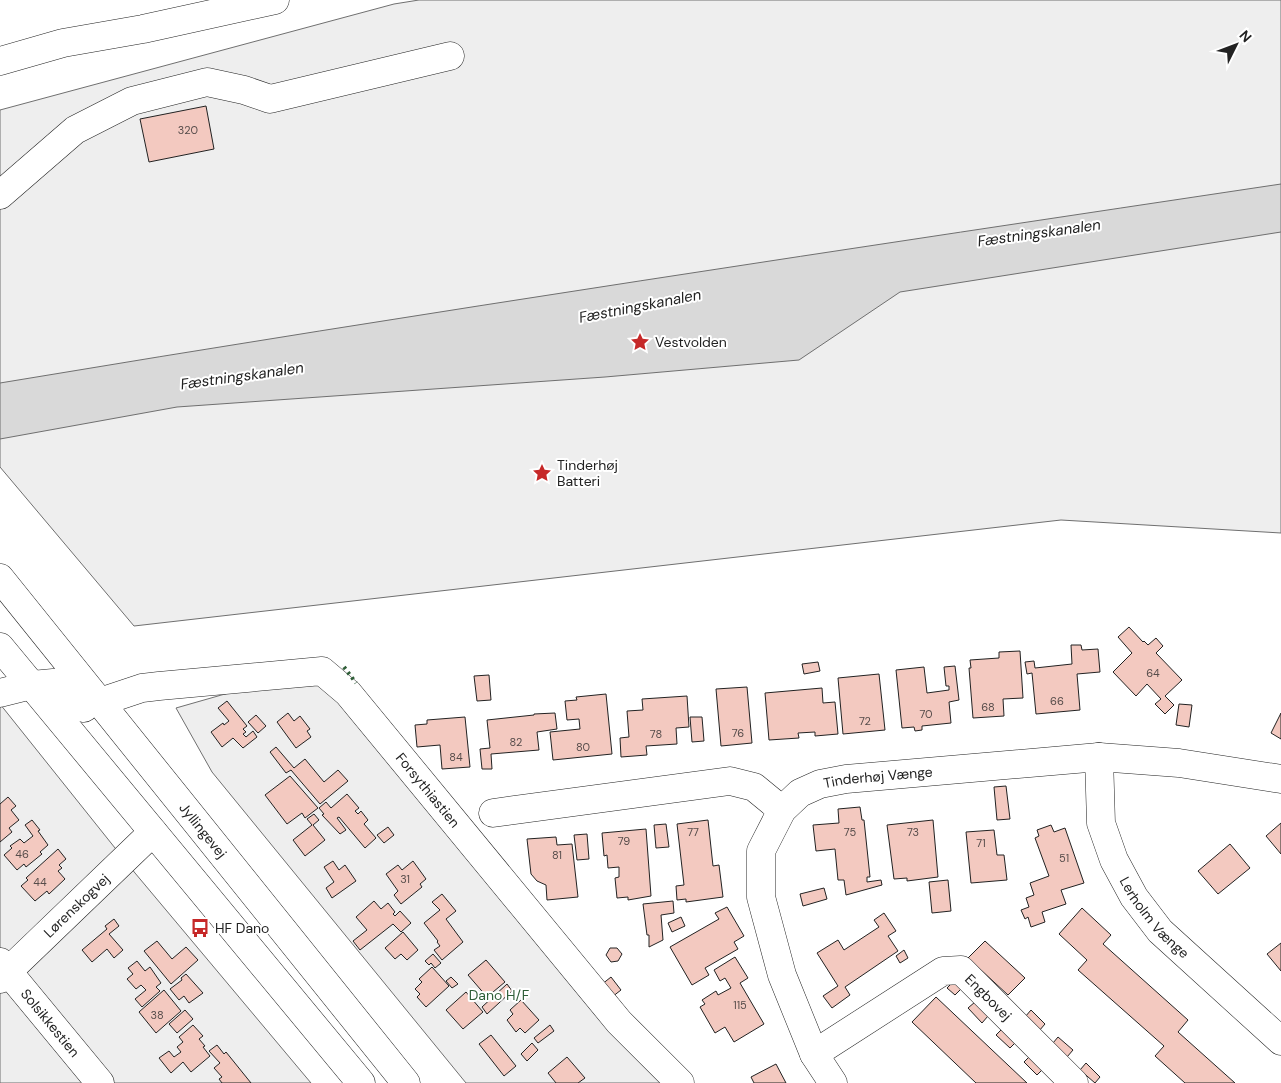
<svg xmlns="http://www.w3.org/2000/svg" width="1281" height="1083" font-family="'DM Sans',sans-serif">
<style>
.green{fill:#eee;stroke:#6f6f6f}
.water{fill:#d9d9d9;stroke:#6f6f6f}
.building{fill:#f3c9c0;stroke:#222}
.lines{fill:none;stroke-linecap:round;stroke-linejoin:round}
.minor-casing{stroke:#222;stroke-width:29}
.highway-casing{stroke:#222;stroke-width:29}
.minor{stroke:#fff;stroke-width:28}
.highway{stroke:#fff;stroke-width:28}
.hedge{stroke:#2f5e38;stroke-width:4;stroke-dasharray:2.5 4;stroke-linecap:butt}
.labels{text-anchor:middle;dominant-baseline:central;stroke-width:4;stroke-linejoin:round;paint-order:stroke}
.number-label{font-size:11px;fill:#564c4a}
.poi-label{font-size:14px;fill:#222;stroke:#fff;text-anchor:start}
.street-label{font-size:14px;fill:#222;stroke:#fff}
.park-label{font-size:14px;fill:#2f5e38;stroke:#fff}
.water-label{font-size:15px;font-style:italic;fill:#222;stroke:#fff}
</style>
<rect width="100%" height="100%" fill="#fff"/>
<path class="green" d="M419,0H1281V533L1061,520L134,626L0,467V110L394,4Z
M330,664L688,1083H466L212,772L176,708Z
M0,704L135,873L311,1083H0Z"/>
<path class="water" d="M1281,184V232L900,292L799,360L605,377L177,407L0,439V383C426,312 854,248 1281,184Z"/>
<path class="building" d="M206,106L214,149L149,162L140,119Z
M1129,627L1143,642L1144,641L1148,645L1156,638L1163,646L1156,653L1182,680L1165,696L1174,705L1165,714L1155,704L1161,699L1147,684L1136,696L1113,672L1132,653L1118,637Z
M1071,645H1081L1082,650L1098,649L1100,672L1077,674L1080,710L1036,714L1032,673L1027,674L1025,662L1034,661L1035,668L1072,664Z
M1020,651L1023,698L1003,699L1004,716L973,718L969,668H971L970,660L999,658V652Z
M818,662L820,671L804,674L802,664Z
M955,666L959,700L949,702L951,723L922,726V730L915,731L914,727L902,728L896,670L924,667L927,693L949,690V686H946L944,667Z
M879,674L885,730L843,734L838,678Z
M489,675L491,700L477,701L474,676Z
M747,687L752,743L721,746L716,689Z
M822,688L823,703L835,702L838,734L815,736V732L798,733L799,738L769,740L765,693Z
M606,694L612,754L553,760L550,732L580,729L579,719L567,720L565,701L577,700L576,697Z
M687,696L689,727L676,728L677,744L646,746L647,755L621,757L620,738L629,737L627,711L643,710L642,699Z
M227,701L247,726L243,729L246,732L243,734L246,737L253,731L257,737L243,748L233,738L222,747L211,732L223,723L224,725L229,721L218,708Z
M1179,704L1192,705L1189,727L1176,725Z
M288,713L294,721L300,716L310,729L307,731L311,737L296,748L277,722Z
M555,713L557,729L537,732L539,750L491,754L492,769H482L480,749L490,748L487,720L534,715V714Z
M1281,713V739L1271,733Z
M256,715L266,726L258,733L248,722Z
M465,717L470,767L442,769L440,745L417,747L415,725L427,724V720Z
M690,717H702L704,741L692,742Z
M276,747L294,768L305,759L324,782L338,770L348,781L320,804L291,770L286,773L270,752Z
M290,776L318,808L305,818L302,813L287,824L265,795Z
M1006,786L1010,819L997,820L994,787Z
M347,794L359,808L355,811L358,814L361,811L368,820L364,824L376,838L365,848L339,817L337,818L346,830L340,834L322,815L324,814L319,808L326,802L331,808Z
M8,797L16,806L11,810L19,820L9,828L12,832L0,842V804Z
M860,807L862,820H864L870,877H867V882L881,880L882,885L846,895L844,880H838L835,849L816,851L813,825L839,823L838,809Z
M314,814L319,820L313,825L325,840L305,856L293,840L312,825L307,819Z
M32,820L40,830L38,831L48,845L40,852L42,854L26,867L24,864L17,870L4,855L12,848L10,846L20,839L24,843L33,836L25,825Z
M708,820L713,866L719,865L723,897L686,902V899L677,900L676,886L684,885L677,824Z
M933,820L938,877L907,881V878L894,879L887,825Z
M1281,823V854L1266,836Z
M666,824L669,847L656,848L654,825Z
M1051,825L1054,832L1065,828L1084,883L1061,890L1066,904L1042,912L1045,922L1031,927L1028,917L1025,919L1021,910L1029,907L1026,898L1034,895L1030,883L1049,876L1035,838L1039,836L1037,830Z
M388,827L394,835L384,843L377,835Z
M646,829L651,896L628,900V897L617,898L615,878L619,877V867L608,868L607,855L604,856L602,833Z
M994,830L997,855H1004L1007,880L971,883L966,832Z
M587,834L589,859L577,860L574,835Z
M556,837L557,845L572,844L578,897L547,900L546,885L537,881L531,874L527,839Z
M1230,844L1250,868L1218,894L1198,871Z
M58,849L66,859L59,865L62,868L58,871L65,879L49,894L47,891L35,901L21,886L28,880L26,878Z
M333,861L339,870L345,865L356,881L332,898L326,888L334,882L324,867Z
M413,861L426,879L420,884L422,887L401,904L394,895L398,891L386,874L398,865L402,870Z
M948,880L951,911L932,913L929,882Z
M824,888L827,899L803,906L800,894Z
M442,894L456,911L446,919L463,942L442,960L434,950L440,946L437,942L438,941L424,923L440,910L432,902Z
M374,901L381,909L388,903L395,912L393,914L395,916L400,911L411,923L401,932L393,924L360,950L353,941L367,930L356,917Z
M673,901L674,913L661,915L663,940L649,947V935H647L643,904Z
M727,907L744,936L734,942L738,949L705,968L709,975L692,985L670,947L719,919L715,913Z
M1082,908L1111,935L1103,944L1188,1020L1178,1032L1235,1083H1185L1155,1056L1164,1046L1078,970L1087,960L1059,934Z
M884,913L896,931L888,936L898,951L845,987L850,995L832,1008L823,996L838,986L817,953L838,940L844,950L879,927L874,920Z
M681,917L685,926L672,932L668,923Z
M114,919L119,926L109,934L123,950L114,958L107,949L92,962L82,950L107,929L105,926Z
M403,932L418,950L407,960L401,954L395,959L385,948Z
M157,941L172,959L186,947L198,960L171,984L144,951Z
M985,941L1025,978L1008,995L968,958Z
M1281,943V971L1267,954Z
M610,948H617L622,954L618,961L611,962L606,955Z
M904,950L908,958L900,963L896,956Z
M433,954L441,963L435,968L431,963L429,965L425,961Z
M735,957L748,978L740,983L764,1024L734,1042L725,1027L715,1033L700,1007L705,1004L702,1000L716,991L718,995L731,988L725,978L720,981L714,970Z
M486,960L505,982L487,997L468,975Z
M137,961L145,971L150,967L161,983L156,987L160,991L142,1007L135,999L146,990L141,985L136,989L127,979L133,974L128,968Z
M432,967L449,986L426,1007L417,997L420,994L415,989L422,982L419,979Z
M186,974L203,993L189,1003L184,996L179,1000L170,989L182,980L181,978Z
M451,977L458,984L452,988L446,981Z
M611,977L621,990L612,997L601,985Z
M954,981L961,989L955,995L947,988Z
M507,984L512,991L487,1014L482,1007Z
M164,990L181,1011L156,1033L139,1012Z
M466,992L483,1012L463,1029L446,1010Z
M936,997L1027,1083H976L912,1022Z
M521,1000L539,1020L525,1033L520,1028L516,1032L507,1020L513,1014L510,1010Z
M975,1002L988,1016L982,1023L968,1008Z
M185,1010L193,1019L177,1033L169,1024Z
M1031,1010L1045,1024L1039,1031L1025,1017Z
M193,1025L203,1036L199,1039L205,1046L203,1047L210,1056L191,1072L183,1062L171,1073L159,1058L169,1051L174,1057L181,1052L177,1047L183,1042L179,1037Z
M550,1025L554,1031L538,1043L534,1038Z
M1002,1029L1016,1042L1010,1048L996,1035Z
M491,1035L516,1066L504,1076L479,1044Z
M1058,1037L1073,1050L1067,1057L1053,1043Z
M532,1043L538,1050L527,1061L521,1054Z
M217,1045L224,1054L226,1052L251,1083H222L219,1079L222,1077L214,1068L220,1063L209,1051Z
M1030,1056L1043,1069L1037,1075L1024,1062Z
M567,1057L585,1078L578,1083H556L548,1073Z
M1086,1063L1100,1077L1095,1083L1080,1070Z
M776,1064L786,1083H754L751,1077Z"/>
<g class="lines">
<g class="minor-casing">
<g id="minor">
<path d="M0,195L75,130L132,101L207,82L244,90L270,99L450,56"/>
<path id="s1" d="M0,578L406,1083"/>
<path d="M0,647L361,1083"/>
<path d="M0,693L32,685L64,682L84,708"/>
<path id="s2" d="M100,702L142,688L159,686L322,671L348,693L619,1022L680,1083"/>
<path id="s3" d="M1099,757L1101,823L1114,860L1134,897L1160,931L1281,1041"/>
<path d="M493,813L730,781L754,787L782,810"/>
<path id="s4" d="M0,962L100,1083"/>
<path id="s5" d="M0,979L153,832"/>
<path id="s6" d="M814,1054L943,971L961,970L1074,1083"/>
<path id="s7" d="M833,1083L814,1054L782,975L761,897V851L782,810L800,793L820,784L846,779L1099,757L1179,763L1281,779"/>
</g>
</g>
<g class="highway-casing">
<path id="highway" d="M0,61L63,43L143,29L275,0"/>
</g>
<use href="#minor" class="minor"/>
<use href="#highway" class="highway"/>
<path class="hedge" d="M344,667L356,683"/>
</g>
<defs>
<g id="sight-bare" transform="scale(1.5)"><path d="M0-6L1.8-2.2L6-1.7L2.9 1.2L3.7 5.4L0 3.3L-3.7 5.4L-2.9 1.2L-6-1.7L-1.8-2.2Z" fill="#c62828" stroke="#fff" stroke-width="2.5" paint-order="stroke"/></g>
<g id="bus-bare" transform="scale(1.5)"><path d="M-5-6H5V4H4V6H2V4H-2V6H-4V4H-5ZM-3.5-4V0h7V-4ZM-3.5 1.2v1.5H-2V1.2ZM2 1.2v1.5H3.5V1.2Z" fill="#c62828" stroke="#fff" stroke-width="2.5" paint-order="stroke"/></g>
</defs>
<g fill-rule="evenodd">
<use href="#sight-bare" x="640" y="342"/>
<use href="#sight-bare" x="542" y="473"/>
<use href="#bus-bare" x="200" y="928"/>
</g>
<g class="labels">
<g class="number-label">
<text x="188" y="130">320</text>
<text x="1153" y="673">64</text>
<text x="1057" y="701">66</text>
<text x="988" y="707">68</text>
<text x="926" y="714">70</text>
<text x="865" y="721">72</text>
<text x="738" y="733">76</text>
<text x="656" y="734">78</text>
<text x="516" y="742">82</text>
<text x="583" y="747">80</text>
<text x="456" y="757">84</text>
<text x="693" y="832">77</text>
<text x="850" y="832">75</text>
<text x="913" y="832">73</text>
<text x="624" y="841">79</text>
<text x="981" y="843">71</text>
<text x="22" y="854">46</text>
<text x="557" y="855">81</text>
<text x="1064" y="858">51</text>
<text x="405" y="879">31</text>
<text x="40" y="882">44</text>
<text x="740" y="1005">115</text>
<text x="157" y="1015">38</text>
</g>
<g class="poi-label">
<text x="655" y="342">Vestvolden</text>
<text x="557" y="465">Tinderhøj<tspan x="557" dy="16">Batteri</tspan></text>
<text x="215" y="928">HF Dano</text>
</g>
<g class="street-label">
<text stroke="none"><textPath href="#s7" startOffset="398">Tinderhøj Vænge</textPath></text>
<text stroke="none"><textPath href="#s2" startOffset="385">Forsythiastien</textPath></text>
<text stroke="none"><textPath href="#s1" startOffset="324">Jyllingevej</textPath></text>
<text stroke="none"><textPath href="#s5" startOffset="106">Lørenskogvej</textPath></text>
<text stroke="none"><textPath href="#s3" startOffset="176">Lerholm Vænge</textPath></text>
<text stroke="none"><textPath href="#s6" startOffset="210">Engbovej</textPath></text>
<text stroke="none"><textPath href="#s4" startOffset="79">Solsikkestien</textPath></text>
</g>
<g class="park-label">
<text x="499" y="995">Dano H/F</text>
</g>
<g class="water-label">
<text transform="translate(1039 233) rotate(-8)">Fæstningskanalen</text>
<text transform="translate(640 306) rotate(-11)">Fæstningskanalen</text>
<text transform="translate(242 376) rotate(-8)">Fæstningskanalen</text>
</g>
</g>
<g transform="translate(1236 45) rotate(48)" stroke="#ffffff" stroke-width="4" paint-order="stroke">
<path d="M0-4L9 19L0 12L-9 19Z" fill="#222222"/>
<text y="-8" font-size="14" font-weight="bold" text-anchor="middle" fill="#222222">N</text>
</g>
</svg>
